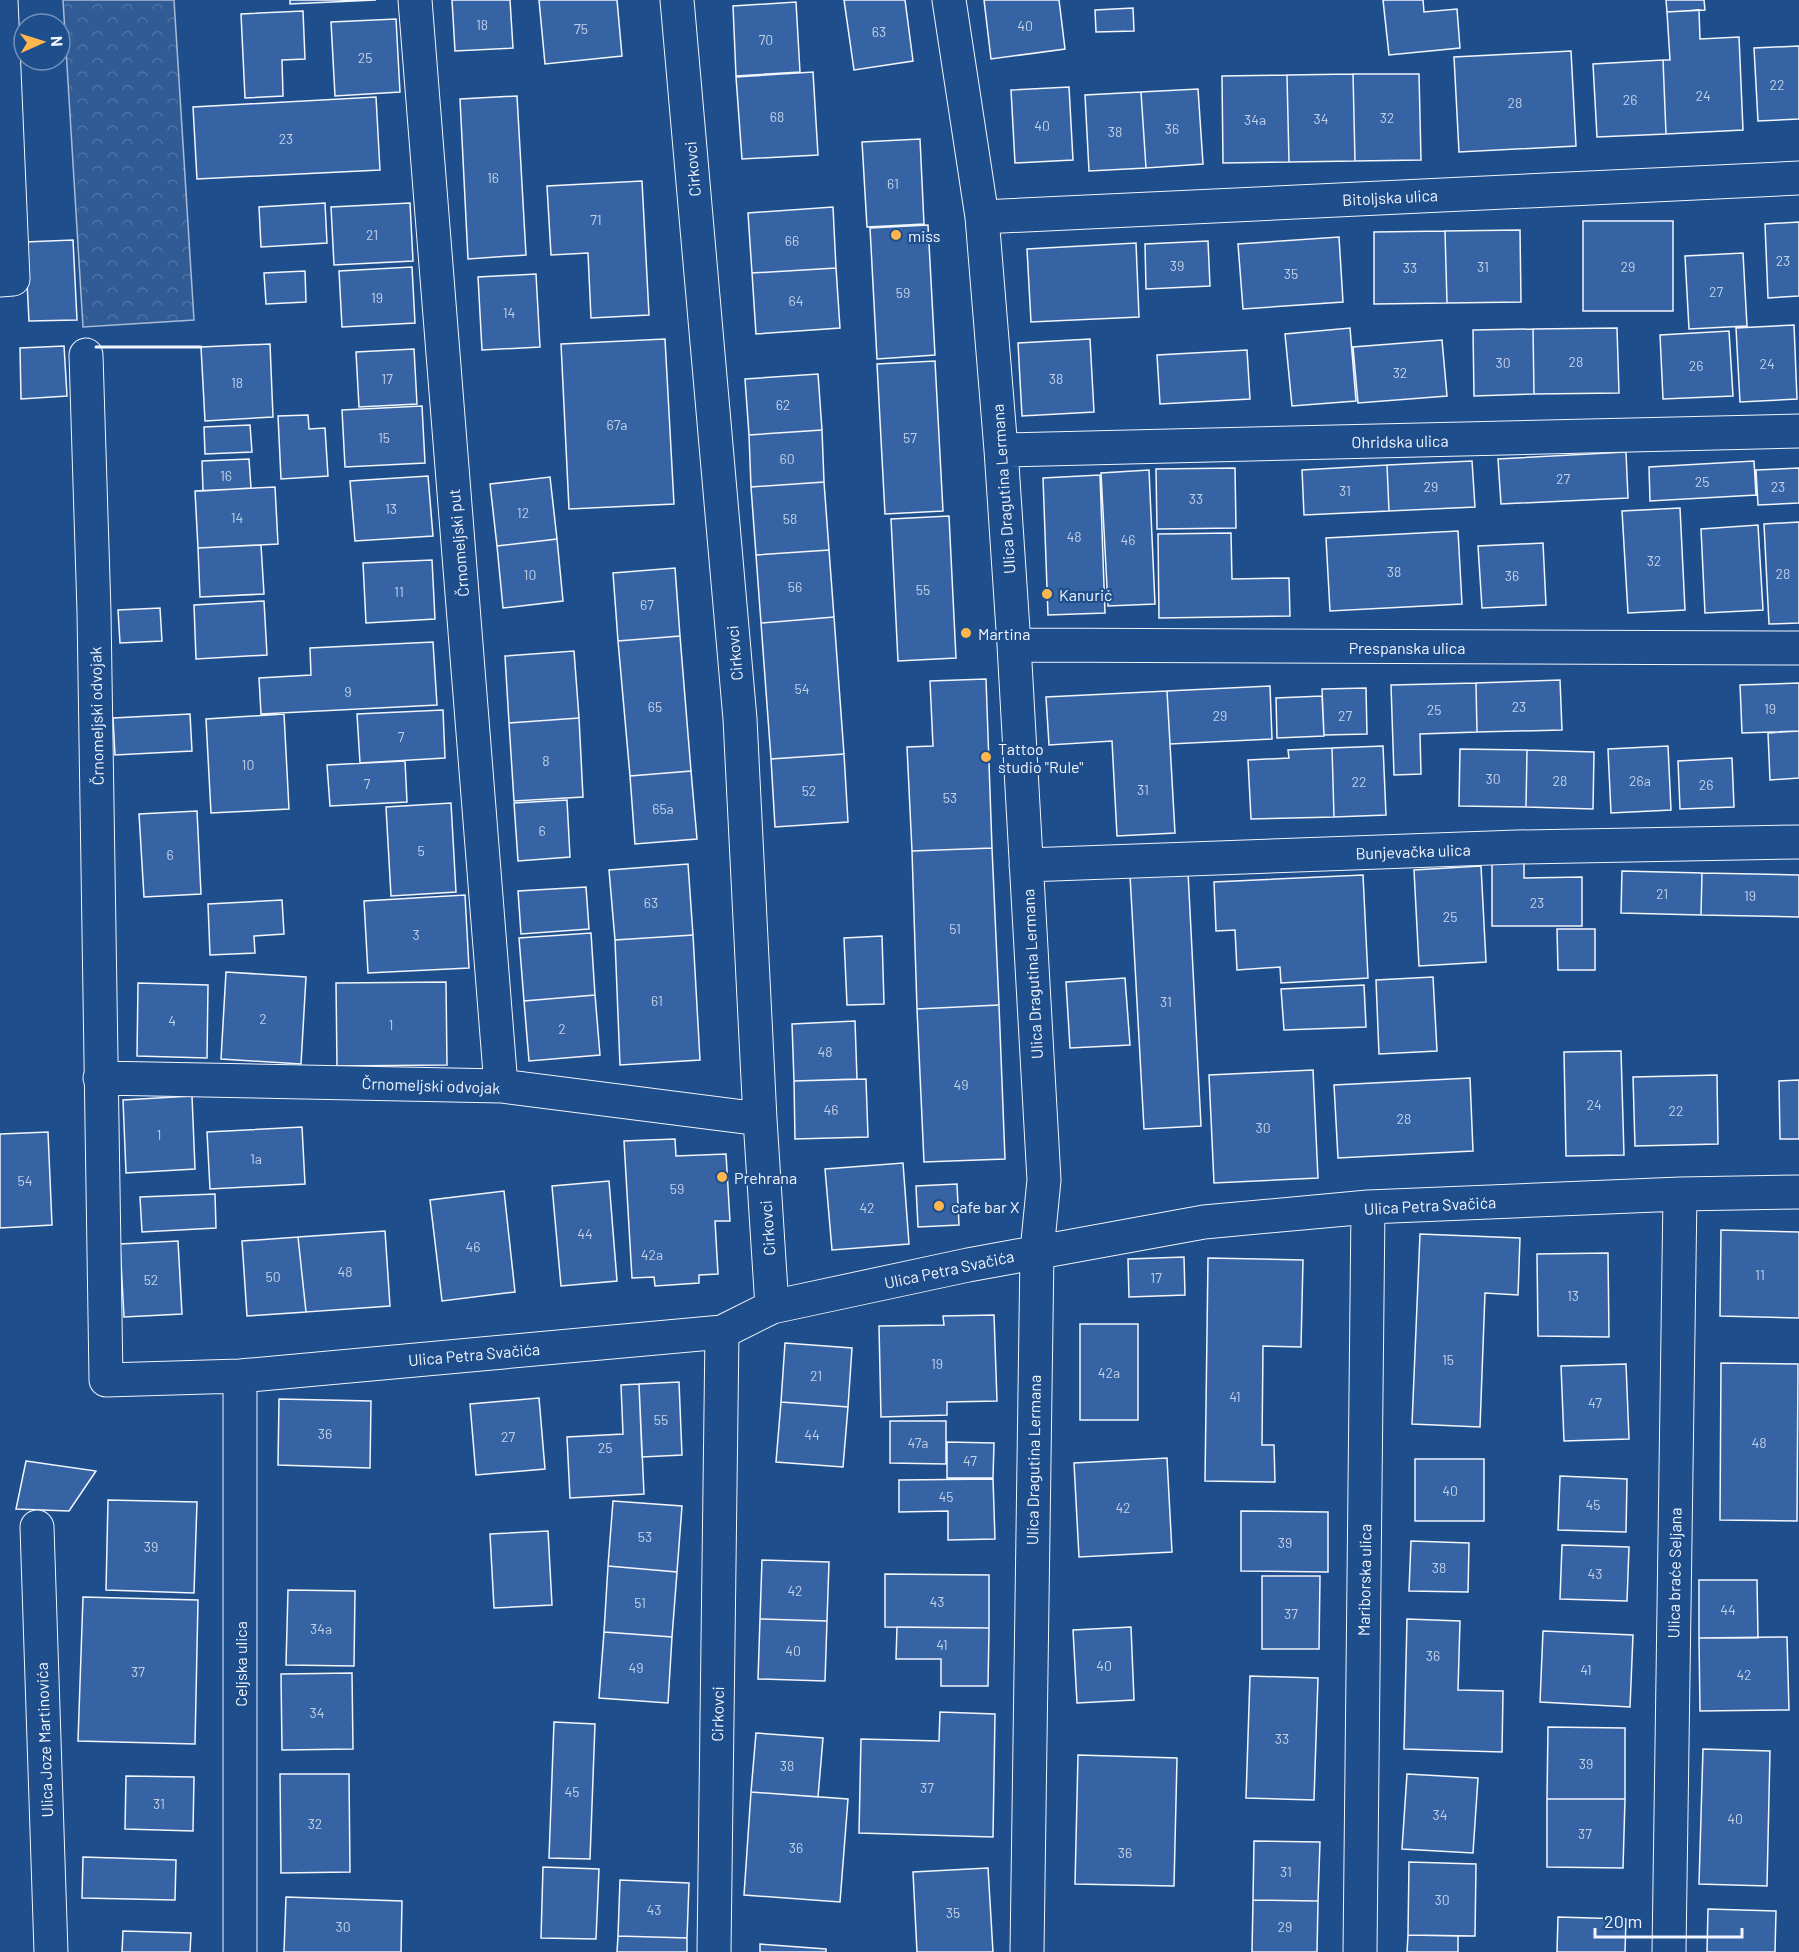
<svg xmlns="http://www.w3.org/2000/svg" width="1799" height="1952" font-family="Barlow,sans-serif">
<style>
.forest{fill:url(#forest-crowns);stroke:#a8bbd7;stroke-width:1.5}
.building{fill:#3563a3;stroke:#f2f6ff;stroke-width:1.5}
.lines{fill:none;stroke-linecap:round;stroke-linejoin:round}
.minor-casing{stroke:#f2f6ff;stroke-width:35}
.minor{stroke:#1f4e8c;stroke-width:33}
.wall{stroke:#f2f6ff;stroke-width:3}
.poi-dot{fill:#ffb74d;stroke:#1f4e8c;stroke-width:2}
.labels{text-anchor:middle;dominant-baseline:central;stroke-width:4.5;stroke-linejoin:round;paint-order:stroke}
.number-label{font-size:14px;fill:#c3d1e8}
.street-label{font-size:16px;fill:#f2f6ff;stroke:#1f4e8c}
.poi-label{font-size:16px;fill:#f2f6ff;stroke:#1f4e8c;text-anchor:start}
</style>
<defs>
<pattern id="forest-crowns" width="20" height="18" patternUnits="userSpaceOnUse" patternTransform="scale(1.5)"><rect width="20" height="18" fill="#305b95"/><path d="M2 6a3 3 0 1 1 6 0M12 15a3 3 0 1 1 6 0" fill="none" stroke="#4e73a5"/></pattern>
</defs>
<rect width="100%" height="100%" fill="#1f4e8c"/>
<path class="forest" d="M63,0H174L194,320L83,327Z"/>
<path class="building" d="M290,0H376L290,4Z
M452,0H510L513,48L455,51Z
M539,0H617L622,56L545,64Z
M844,0H905L913,61L854,70Z
M984,0H1059L1065,49L991,59Z
M1383,0H1423L1424,12L1457,9L1460,48L1389,55Z
M1666,0H1704L1705,10L1667,12Z
M796,2L800,72L736,76L733,6Z
M1133,8L1134,31L1096,32L1095,10Z
M1699,10L1700,39L1739,37L1743,130L1666,134L1663,60H1670L1667,12Z
M303,11L305,59L282,60L283,96L245,98L241,14Z
M396,19L400,92L335,96L331,22Z
M1799,46V119L1758,121L1754,48Z
M1571,51L1576,146L1459,152L1454,57Z
M1663,60L1666,134L1597,137L1593,64Z
M813,72L818,155L742,159L736,77Z
M1353,74H1419L1421,160L1355,161Z
M1353,74L1355,161L1289,162L1287,75Z
M1287,75L1289,162L1223,163L1222,76Z
M1069,87L1073,160L1015,163L1011,90Z
M1198,89L1203,164L1146,168L1141,92Z
M1141,92L1146,168L1089,171L1085,95Z
M517,96L526,255L468,259L460,99Z
M376,97L380,170L197,179L193,107Z
M920,139L924,224L867,227L862,142Z
M642,181L649,315L591,318L588,253L551,255L547,186Z
M325,203L327,243L261,247L259,207Z
M410,203L413,261L334,265L331,207Z
M833,207L836,268L752,273L748,213Z
M1583,221H1673V311H1583Z
M1799,222V296L1768,298L1765,224Z
M928,225L935,355L877,359L870,228Z
M1520,230L1521,302L1447,303L1445,231Z
M1445,231L1447,303L1374,304V232Z
M1339,237L1343,302L1243,309L1238,244Z
M73,240L77,320L29,321L25,242Z
M1208,241L1210,286L1146,289L1145,244Z
M1136,243L1139,317L1031,322L1027,249Z
M1743,253L1747,326L1689,329L1685,256Z
M412,267L415,323L342,327L339,271Z
M836,268L840,328L756,334L752,273Z
M305,271L306,302L266,304L264,273Z
M536,274L540,347L482,350L478,277Z
M1794,325L1797,399L1740,402L1736,328Z
M1350,328L1356,401L1292,406L1285,334Z
M1617,328L1619,393L1534,394L1533,329Z
M1533,329L1534,394L1474,396L1473,330Z
M1729,331L1733,396L1663,399L1660,335Z
M665,339L674,504L569,509L561,344Z
M1090,339L1094,412L1022,416L1018,343Z
M1442,340L1447,396L1358,403L1353,347Z
M270,344L273,417L205,421L201,347Z
M64,346L67,396L21,399L20,348Z
M414,349L417,404L359,407L356,352Z
M1247,350L1250,399L1160,404L1157,355Z
M935,361L943,511L885,514L877,364Z
M818,374L822,430L749,435L745,379Z
M422,406L425,463L345,467L342,410Z
M308,415L309,429L325,428L328,476L281,479L278,416Z
M250,425L252,452L205,454L204,427Z
M822,430L824,482L751,487L749,435Z
M1626,452L1628,498L1501,504L1498,459Z
M249,459L251,488L203,491L202,461Z
M1472,461L1475,507L1389,511L1387,465Z
M1754,461L1756,495L1650,501L1649,467Z
M1387,465L1389,511L1304,515L1302,470Z
M1235,468L1236,528L1157,529L1156,469Z
M1799,468V503L1758,505L1756,470Z
M1149,470L1155,604L1108,606L1101,473Z
M1100,475L1105,613L1048,615L1043,478Z
M428,476L433,536L355,541L350,481Z
M550,477L557,539L497,546L490,484Z
M824,482L829,550L756,555L751,487Z
M275,487L278,544L198,548L195,491Z
M1680,508L1685,610L1628,613L1622,511Z
M949,516L956,658L898,661L891,519Z
M1799,522V623L1769,624L1764,524Z
M1758,525L1763,610L1705,613L1701,529Z
M1458,531L1462,604L1330,611L1326,538Z
M1231,533L1232,579L1289,578L1290,616L1159,618L1158,534Z
M557,539L563,601L503,608L497,546Z
M1543,543L1546,605L1482,608L1478,546Z
M261,545L264,594L200,597L198,548Z
M829,550L834,617L761,623L756,555Z
M432,560L435,619L366,623L363,563Z
M675,568L680,636L618,641L613,573Z
M264,601L267,655L196,659L194,605Z
M160,608L162,641L120,643L118,610Z
M834,617L844,754L771,759L761,623Z
M680,636L691,771L630,776L618,641Z
M433,642L437,705L261,714L259,678L311,675L310,648Z
M574,651L579,718L509,723L505,656Z
M986,679L992,848L912,851L907,747L933,746L930,681Z
M1560,680L1562,730L1477,732L1476,683Z
M1476,683L1477,732L1420,734L1421,774L1394,775L1391,685Z
M1799,683V731L1742,733L1740,685Z
M1270,686L1272,739L1170,744L1167,691Z
M1366,688L1367,734L1324,735L1322,689Z
M1167,691L1175,833L1117,836L1112,741L1049,745L1046,697Z
M1322,696L1324,736L1277,738L1276,698Z
M443,710L445,758L360,763L357,714Z
M190,714L192,751L115,755L113,718Z
M284,714L289,809L211,813L206,719Z
M579,718L583,797L514,801L509,723Z
M1799,731V778L1770,780L1768,733Z
M1383,746L1386,815L1334,817L1332,748Z
M1668,746L1671,810L1611,813L1608,749Z
M1332,748L1334,817L1251,819L1248,760L1289,758L1288,750Z
M1460,749L1527,750L1526,807L1459,806Z
M1527,750L1594,752L1593,809L1526,807Z
M844,754L848,822L775,827L771,759Z
M1732,758L1734,807L1680,809L1678,761Z
M405,761L407,802L330,806L327,765Z
M691,771L697,839L635,844L630,776Z
M567,800L570,857L518,861L514,803Z
M451,803L456,892L391,896L386,807Z
M197,811L201,894L144,897L139,814Z
M992,848L999,1005L917,1009L912,851Z
M1492,861H1524V878L1582,877V926H1492Z
M688,864L693,935L615,940L609,870Z
M1481,866L1486,962L1419,966L1414,870Z
M1622,871L1702,873L1701,915L1621,913Z
M1188,872L1201,1126L1144,1129L1130,875Z
M1702,873L1799,875V917L1701,915Z
M1363,875L1368,978L1281,983L1280,967L1237,970L1235,930L1216,931L1214,882Z
M586,887L589,929L521,934L518,891Z
M465,895L469,968L368,973L364,901Z
M282,900L284,934L254,936L255,953L210,955L208,904Z
M1557,929H1595V970H1558Z
M591,933L595,995L524,1001L519,938Z
M693,935L700,1060L620,1065L615,940Z
M882,936L884,1004L847,1005L844,938Z
M226,972L306,977L301,1064L221,1059Z
M1433,977L1437,1051L1379,1054L1376,980Z
M1125,978L1130,1045L1070,1048L1066,982Z
M446,982L447,1065L337,1066L336,983Z
M138,983L208,985L207,1058L137,1056Z
M1364,985L1366,1027L1284,1030L1281,989Z
M595,995L600,1055L529,1061L524,1001Z
M999,1005L1005,1159L924,1162L917,1009Z
M855,1021L857,1079L794,1081L792,1024Z
M1621,1051L1624,1155L1566,1156L1564,1052Z
M1313,1070L1318,1178L1214,1183L1209,1075Z
M1717,1075L1718,1144L1635,1146L1633,1077Z
M1470,1078L1473,1151L1338,1158L1334,1085Z
M866,1079L868,1137L795,1139L794,1081Z
M1799,1080V1139H1780L1779,1081Z
M192,1096L195,1169L126,1173L123,1100Z
M302,1127L305,1184L210,1189L207,1132Z
M48,1132L52,1225L0,1228V1134Z
M675,1139L676,1156L726,1154L730,1221H715L718,1274L699,1275V1283L655,1286L654,1277L632,1278L624,1141Z
M903,1163L909,1244L832,1250L825,1169Z
M609,1181L617,1281L561,1286L552,1186Z
M957,1184L959,1225L918,1227L916,1186Z
M504,1191L515,1292L442,1301L430,1200Z
M215,1194L216,1228L142,1232L140,1197Z
M1721,1230L1799,1232V1318L1720,1316Z
M385,1231L390,1306L306,1312L298,1237Z
M1420,1234L1520,1238L1518,1295L1485,1293L1480,1427L1412,1424Z
M298,1237L306,1312L247,1316L242,1241Z
M178,1241L182,1314L124,1317L120,1244Z
M1608,1253L1609,1337L1538,1336L1537,1254Z
M1184,1257L1185,1295L1129,1297L1128,1259Z
M1208,1258L1303,1260L1301,1347L1263,1346L1262,1445H1274L1275,1482L1205,1481Z
M994,1315L997,1401L947,1402V1415L881,1417L879,1326L944,1325L943,1316Z
M1080,1324H1138V1420H1080Z
M785,1343L852,1348L848,1407L781,1402Z
M1721,1363L1798,1364L1797,1521L1720,1520Z
M1626,1364L1629,1439L1564,1441L1561,1366Z
M679,1382L682,1455L642,1457L639,1384Z
M639,1384L644,1494L570,1498L567,1437L623,1434L621,1385Z
M539,1398L545,1469L476,1475L470,1404Z
M279,1399L371,1401L370,1468L278,1465Z
M781,1402L848,1407L843,1467L776,1462Z
M890,1421H946V1464L890,1463Z
M947,1442L994,1443L993,1478H947Z
M1167,1458L1172,1552L1079,1557L1074,1463Z
M1415,1459H1484V1521H1415Z
M26,1461L96,1471L69,1511L16,1509Z
M1560,1476L1627,1479L1626,1532L1558,1530Z
M993,1479L995,1539L948,1540V1511L899,1512V1480Z
M108,1500L197,1502L194,1593L106,1590Z
M613,1501L682,1506L677,1572L608,1566Z
M1241,1511L1328,1512V1572L1241,1571Z
M548,1531L552,1605L494,1608L490,1534Z
M1411,1541L1469,1543L1468,1592L1409,1591Z
M1562,1545L1629,1547L1627,1601L1560,1599Z
M762,1560L829,1562L827,1621L760,1619Z
M608,1566L677,1572L672,1637L604,1632Z
M885,1574L989,1575V1628L885,1627Z
M1262,1576H1320L1319,1649H1262Z
M1699,1580H1757L1758,1638H1699Z
M288,1590L355,1591L354,1666L286,1665Z
M83,1597L198,1600L195,1744L78,1741Z
M760,1619L827,1621L825,1681L758,1679Z
M1407,1619L1460,1621L1458,1690L1503,1691L1502,1752L1404,1749Z
M897,1627L989,1628L988,1686H941V1659H896Z
M1131,1627L1134,1700L1077,1703L1073,1630Z
M1543,1631L1633,1635L1630,1707L1540,1702Z
M604,1632L672,1637L668,1703L599,1698Z
M1787,1637L1789,1710L1700,1711L1699,1638Z
M352,1673L353,1749L282,1750L281,1674Z
M1250,1676L1318,1678L1314,1800L1246,1798Z
M940,1712L995,1714L993,1837L859,1833L861,1739L939,1741Z
M554,1722L595,1724L590,1859L549,1858Z
M1548,1727L1625,1728V1799H1547Z
M756,1733L823,1738L818,1797L751,1792Z
M1703,1749L1770,1751L1767,1886L1699,1884Z
M1078,1755L1177,1758L1174,1886L1075,1884Z
M280,1774H349L350,1872L281,1873Z
M1407,1774L1478,1778L1473,1853L1402,1849Z
M126,1776L194,1777L193,1831L125,1829Z
M751,1792L848,1799L840,1902L744,1895Z
M1547,1799H1625L1623,1868L1547,1867Z
M1254,1841L1320,1842L1318,1901L1253,1900Z
M83,1857L176,1860L175,1900L82,1898Z
M1409,1862L1476,1864L1475,1936L1408,1935Z
M543,1867L599,1869L596,1939L541,1938Z
M988,1868L993,1952H917L913,1872Z
M620,1880L689,1883L687,1938L618,1936Z
M286,1897L402,1901L401,1952H284Z
M1253,1900L1318,1901L1317,1952H1252Z
M1708,1909L1776,1911L1775,1952H1707Z
M1558,1917L1626,1919L1625,1952H1557Z
M123,1931L191,1933L190,1952H122Z
M1408,1935L1458,1936V1952H1407Z
M618,1936L687,1938V1952H617Z
M760,1944L826,1949V1952H760Z"/>
<g class="lines">
<g class="minor-casing">
<path id="minor" d="M415,0L501,1086
M677,0L740,719L760,1119L772,1307
M949,0L982,217L1001,450L1014,645L1044,1180L1037,1251L1027,1952
M982,217L1799,178
M0,280L13,279L1,0
M86,355L94,612L106,1380L240,1376L722,1332L772,1307L968,1265L1204,1222L1368,1207L1680,1194L1799,1192
M1001,450L1799,431
M1014,645L1799,648
M1026,865L1517,847L1799,842
M100,1078L501,1086L760,1119
M37,1527L51,1952
M240,1952V1376
M714,1952L722,1332
M1360,1952L1368,1207
M1669,1952L1680,1194"/>
</g>
<use href="#minor" class="minor"/>
<path class="wall" d="M96,347H201"/>
</g>
<g class="poi-dot">
<circle cx="896" cy="235" r="6"/>
<circle cx="1047" cy="594" r="6"/>
<circle cx="966" cy="633" r="6"/>
<circle cx="986" cy="757" r="6"/>
<circle cx="722" cy="1177" r="6"/>
<circle cx="939" cy="1206" r="6"/>
</g>
<g class="labels">
<g class="number-label">
<text x="482" y="24">18</text>
<text x="1025" y="25">40</text>
<text x="581" y="28">75</text>
<text x="879" y="31">63</text>
<text x="766" y="39">70</text>
<text x="365" y="57">25</text>
<text x="1777" y="84">22</text>
<text x="1703" y="95">24</text>
<text x="1630" y="99">26</text>
<text x="1515" y="102">28</text>
<text x="777" y="116">68</text>
<text x="1387" y="117">32</text>
<text x="1321" y="118">34</text>
<text x="1255" y="119">34a</text>
<text x="1042" y="125">40</text>
<text x="1172" y="128">36</text>
<text x="1115" y="131">38</text>
<text x="286" y="138">23</text>
<text x="493" y="177">16</text>
<text x="893" y="183">61</text>
<text x="596" y="219">71</text>
<text x="372" y="234">21</text>
<text x="792" y="240">66</text>
<text x="1783" y="260">23</text>
<text x="1177" y="265">39</text>
<text x="1483" y="266">31</text>
<text x="1628" y="266">29</text>
<text x="1410" y="267">33</text>
<text x="1291" y="273">35</text>
<text x="1716" y="291">27</text>
<text x="903" y="292">59</text>
<text x="377" y="297">19</text>
<text x="796" y="300">64</text>
<text x="509" y="312">14</text>
<text x="1576" y="361">28</text>
<text x="1503" y="362">30</text>
<text x="1767" y="363">24</text>
<text x="1696" y="365">26</text>
<text x="1400" y="372">32</text>
<text x="387" y="378">17</text>
<text x="1056" y="378">38</text>
<text x="237" y="382">18</text>
<text x="783" y="404">62</text>
<text x="617" y="424">67a</text>
<text x="384" y="437">15</text>
<text x="910" y="437">57</text>
<text x="787" y="458">60</text>
<text x="226" y="475">16</text>
<text x="1563" y="478">27</text>
<text x="1702" y="481">25</text>
<text x="1431" y="486">29</text>
<text x="1778" y="486">23</text>
<text x="1345" y="490">31</text>
<text x="1196" y="498">33</text>
<text x="391" y="508">13</text>
<text x="523" y="512">12</text>
<text x="237" y="517">14</text>
<text x="790" y="518">58</text>
<text x="1074" y="536">48</text>
<text x="1128" y="539">46</text>
<text x="1654" y="560">32</text>
<text x="1394" y="571">38</text>
<text x="1783" y="573">28</text>
<text x="530" y="574">10</text>
<text x="1512" y="575">36</text>
<text x="795" y="586">56</text>
<text x="923" y="589">55</text>
<text x="399" y="591">11</text>
<text x="647" y="604">67</text>
<text x="802" y="688">54</text>
<text x="348" y="691">9</text>
<text x="655" y="706">65</text>
<text x="1519" y="706">23</text>
<text x="1770" y="708">19</text>
<text x="1434" y="709">25</text>
<text x="1220" y="715">29</text>
<text x="1345" y="715">27</text>
<text x="401" y="736">7</text>
<text x="546" y="760">8</text>
<text x="248" y="764">10</text>
<text x="1493" y="778">30</text>
<text x="1560" y="780">28</text>
<text x="1640" y="780">26a</text>
<text x="1359" y="781">22</text>
<text x="367" y="783">7</text>
<text x="1706" y="784">26</text>
<text x="1143" y="789">31</text>
<text x="809" y="790">52</text>
<text x="950" y="797">53</text>
<text x="663" y="808">65a</text>
<text x="542" y="830">6</text>
<text x="421" y="850">5</text>
<text x="170" y="854">6</text>
<text x="1662" y="893">21</text>
<text x="1750" y="895">19</text>
<text x="651" y="902">63</text>
<text x="1537" y="902">23</text>
<text x="1450" y="916">25</text>
<text x="955" y="928">51</text>
<text x="416" y="934">3</text>
<text x="657" y="1000">61</text>
<text x="1166" y="1001">31</text>
<text x="263" y="1018">2</text>
<text x="172" y="1020">4</text>
<text x="391" y="1024">1</text>
<text x="562" y="1028">2</text>
<text x="825" y="1051">48</text>
<text x="961" y="1084">49</text>
<text x="1594" y="1104">24</text>
<text x="831" y="1109">46</text>
<text x="1676" y="1110">22</text>
<text x="1404" y="1118">28</text>
<text x="1263" y="1127">30</text>
<text x="159" y="1134">1</text>
<text x="256" y="1158">1a</text>
<text x="25" y="1180">54</text>
<text x="677" y="1188">59</text>
<text x="867" y="1207">42</text>
<text x="585" y="1233">44</text>
<text x="473" y="1246">46</text>
<text x="652" y="1254">42a</text>
<text x="345" y="1271">48</text>
<text x="1760" y="1274">11</text>
<text x="273" y="1276">50</text>
<text x="1156" y="1277">17</text>
<text x="151" y="1279">52</text>
<text x="1573" y="1295">13</text>
<text x="1448" y="1359">15</text>
<text x="937" y="1363">19</text>
<text x="1109" y="1372">42a</text>
<text x="816" y="1375">21</text>
<text x="1235" y="1396">41</text>
<text x="1595" y="1402">47</text>
<text x="661" y="1419">55</text>
<text x="325" y="1433">36</text>
<text x="812" y="1434">44</text>
<text x="508" y="1436">27</text>
<text x="918" y="1442">47a</text>
<text x="1759" y="1442">48</text>
<text x="605" y="1447">25</text>
<text x="970" y="1460">47</text>
<text x="1450" y="1490">40</text>
<text x="946" y="1496">45</text>
<text x="1593" y="1504">45</text>
<text x="1123" y="1507">42</text>
<text x="645" y="1536">53</text>
<text x="1285" y="1542">39</text>
<text x="151" y="1546">39</text>
<text x="1439" y="1567">38</text>
<text x="1595" y="1573">43</text>
<text x="795" y="1590">42</text>
<text x="937" y="1601">43</text>
<text x="640" y="1602">51</text>
<text x="1728" y="1609">44</text>
<text x="1291" y="1613">37</text>
<text x="321" y="1628">34a</text>
<text x="942" y="1644">41</text>
<text x="793" y="1650">40</text>
<text x="1433" y="1655">36</text>
<text x="1104" y="1665">40</text>
<text x="636" y="1667">49</text>
<text x="1586" y="1669">41</text>
<text x="138" y="1671">37</text>
<text x="1744" y="1674">42</text>
<text x="317" y="1712">34</text>
<text x="1282" y="1738">33</text>
<text x="1586" y="1763">39</text>
<text x="787" y="1765">38</text>
<text x="927" y="1787">37</text>
<text x="572" y="1791">45</text>
<text x="159" y="1803">31</text>
<text x="1440" y="1814">34</text>
<text x="1735" y="1818">40</text>
<text x="315" y="1823">32</text>
<text x="1585" y="1833">37</text>
<text x="796" y="1847">36</text>
<text x="1125" y="1852">36</text>
<text x="1286" y="1871">31</text>
<text x="1442" y="1899">30</text>
<text x="654" y="1909">43</text>
<text x="953" y="1912">35</text>
<text x="343" y="1926">30</text>
<text x="1285" y="1926">29</text>
</g>
<g class="street-label">
<text transform="translate(692 169) rotate(-95)">Cirkovci</text>
<text transform="translate(1390 197) rotate(-3)">Bitoljska ulica</text>
<text transform="translate(1400 441) rotate(-1)">Ohridska ulica</text>
<text transform="translate(1003 489) rotate(-94)">Ulica Dragutina Lermana</text>
<text transform="translate(458 543) rotate(-95)">Črnomeljski put</text>
<text x="1407" y="647">Prespanska ulica</text>
<text transform="translate(734 653) rotate(-95)">Cirkovci</text>
<text transform="translate(96 716) rotate(-91)">Črnomeljski odvojak</text>
<text transform="translate(1413 851) rotate(-2)">Bunjevačka ulica</text>
<text transform="translate(1032 974) rotate(-93)">Ulica Dragutina Lermana</text>
<text transform="translate(431 1085) rotate(2)">Črnomeljski odvojak</text>
<text transform="translate(1430 1205) rotate(-3)">Ulica Petra Svačića</text>
<text transform="translate(767 1228) rotate(-94)">Cirkovci</text>
<text transform="translate(949 1269) rotate(-12)">Ulica Petra Svačića</text>
<text transform="translate(474 1354) rotate(-5)">Ulica Petra Svačića</text>
<text transform="translate(1033 1460) rotate(-89)">Ulica Dragutina Lermana</text>
<text transform="translate(1674 1573) rotate(-89)">Ulica braće Seljana</text>
<text transform="translate(1364 1580) rotate(-89)">Mariborska ulica</text>
<text transform="translate(240 1664) rotate(-90)">Celjska ulica</text>
<text transform="translate(717 1714) rotate(-89)">Cirkovci</text>
<text transform="translate(44 1740) rotate(-92)">Ulica Joze Martinovića</text>
</g>
<g class="poi-label">
<text x="908" y="235">miss</text>
<text x="1059" y="594">Kanurić</text>
<text x="978" y="633">Martina</text>
<text x="998" y="748">Tattoo<tspan x="998" dy="18">studio "Rule"</tspan></text>
<text x="734" y="1177">Prehrana</text>
<text x="951" y="1206">cafe bar X</text>
</g>
</g>
<g transform="translate(42 42) rotate(87)"><circle r="28" fill="#1f4e8c" stroke="#7391ba" stroke-width="1.5"/>
<path d="M0-4.5L10 22L0 15L-10 22Z" fill="#ffb74d"/>
<text y="-9" font-size="16" font-weight="bold" text-anchor="middle" fill="#f2f6ff">N</text>
</g>
<path d="M1595 1928v9h147v-9" fill="none" stroke="#f2f6ff" stroke-width="3"/>
<text x="1604" y="1928" font-size="18" fill="#f2f6ff" stroke="#1f4e8c" stroke-width="4.5" paint-order="stroke">20 m</text>
</svg>
